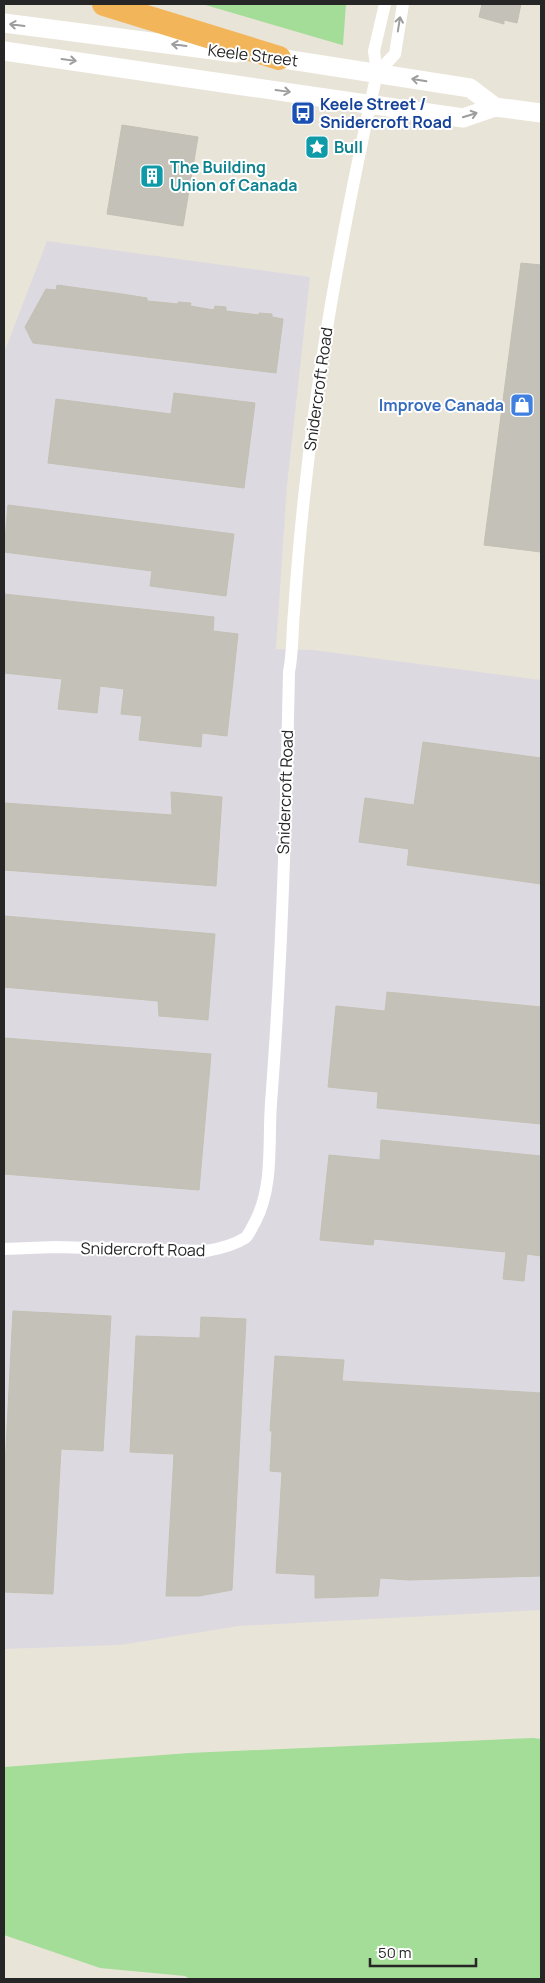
<svg xmlns="http://www.w3.org/2000/svg" width="545" height="1983" font-family="Manrope,sans-serif">
<style>
.industrial{fill:#ddd9e1}
.green{fill:#a3dd97}
.building{fill:#c4c1b8;stroke:#c3c0b3}
.lines{fill:none;stroke-linecap:round;stroke-linejoin:round}
.street{stroke:#fff;stroke-width:12}
.secondary{stroke:#fff;stroke-width:19}
.highway{stroke:#f3b559;stroke-width:24}
.oneway{stroke:#9d9d9d}
.labels{text-anchor:middle;dominant-baseline:central;stroke-width:4;stroke-linejoin:round;paint-order:stroke}
.street-label{font-size:16px;fill:#262626;stroke:#fff}
.transit-label{font-size:16px;font-weight:bold;fill:#164399;stroke:#fff;text-anchor:start}
.culture-label{font-size:16px;font-weight:bold;fill:#0d838f;stroke:#fff;text-anchor:start}
.shop-label{font-size:16px;font-weight:bold;fill:#366cbe;stroke:#fff;text-anchor:end}
</style>
<rect width="100%" height="100%" fill="#e9e4d8"/>
<path class="industrial" d="M47,241L310,277L287,485L276,649L313,650L541,680V1610L239,1626L120,1645L4,1649V353Z"/>
<path class="green" d="M202,4H346L343,45H342Z
M533,1738L541,1739V1979H190L185,1976L100,1968L4,1935V1767L189,1753Z"/>
<path class="building" d="M482,4H521L517,23L504,20V24L479,17Z
M122,125L198,137L183,226L107,214Z
M521,263L541,265V552L484,545Z
M57,285L122,294L147,298V301L178,304V302L191,303L190,306L214,310L215,306L226,307V311L259,315V313L272,314V317L283,319L276,373L33,343L25,327L46,289L56,290Z
M174,393L255,403L244,488L48,463L56,399L171,414Z
M8,505L234,534L226,596L150,586L152,571L4,552Z
M4,594L214,617L213,631L238,634L227,736L202,733L201,747L139,740L142,716L121,714L124,689L100,686L97,713L58,709L62,679L4,673Z
M423,742L541,758V884L407,865L409,849L359,842L365,798L414,805Z
M171,792L222,797L216,886L4,870V803L172,815Z
M4,916L215,934L208,1020L159,1016L158,1001L4,987Z
M387,992L541,1007V1124L377,1108L378,1092L328,1087L336,1006L385,1011Z
M4,1038L211,1054L199,1190L4,1174Z
M381,1140L541,1156V1256L527,1254L524,1281L503,1279L506,1252L374,1239L373,1245L320,1240L329,1155L380,1160Z
M13,1311L111,1316L103,1451L61,1449L53,1594L4,1592V1487Z
M201,1317L246,1319L232,1590L199,1596H166L174,1454L130,1452L136,1336L200,1338Z
M275,1356L344,1360L342,1381L541,1393V1576L409,1580L380,1578L378,1596L315,1598V1575L276,1573L282,1472L270,1471L272,1431H270Z"/>
<g class="lines">
<path class="street" d="M377,73L395,54L403,4
M4,1249L55,1247L206,1251C218,1249 234,1245 245,1238C249,1235 252,1227 255,1222C274,1186 268,1142 271,1103C282,960 286,816 289,672C293,652 292,632 294,612C297,568 301,523 306,480C321,343 347,207 377,73L374,51L385,4"/>
<path class="secondary" d="M4,23L236,53
M4,51L463,118L495,107L541,113
M265,56L470,88L495,107"/>
<path class="highway" d="M104,4L279,58"/>
</g>
<defs><path id="oneway-shaft" d="M-6 0H5M1.5-3L5.5 0L1.5 3" fill="none" stroke-width="1.6" stroke-linecap="round" stroke-linejoin="round" transform="scale(1.25)"/></defs>
<g class="oneway">
<use href="#oneway-shaft" transform="translate(399 24) rotate(-81)"/>
<use href="#oneway-shaft" transform="translate(17 25) rotate(-173)"/>
<use href="#oneway-shaft" transform="translate(179 45) rotate(-173)"/>
<use href="#oneway-shaft" transform="translate(69 60) rotate(8)"/>
<use href="#oneway-shaft" transform="translate(419 80) rotate(-171)"/>
<use href="#oneway-shaft" transform="translate(283 91) rotate(8)"/>
<use href="#oneway-shaft" transform="translate(470 115) rotate(-17)"/>
</g>
<defs>
<g id="bus-square" transform="scale(1.25)"><rect x="-9" y="-9" width="18" height="18" rx="4" fill="#1a4fb4" stroke="#fff"/><path d="M-5-6H5V4H4V6H2V4H-2V6H-4V4H-5ZM-3.5-4V0h7V-4ZM-3.5 1.2v1.5H-2V1.2ZM2 1.2v1.5H3.5V1.2Z" fill="#fff"/></g>
<g id="sight-square" transform="scale(1.25)"><rect x="-9" y="-9" width="18" height="18" rx="4" fill="#0f9aa8" stroke="#fff"/><path d="M0-6L1.8-2.2L6-1.7L2.9 1.2L3.7 5.4L0 3.3L-3.7 5.4L-2.9 1.2L-6-1.7L-1.8-2.2Z" fill="#fff"/></g>
<g id="building-square" transform="scale(1.25)"><rect x="-9" y="-9" width="18" height="18" rx="4" fill="#0f9aa8" stroke="#fff"/><path d="M-4-6H4V6H1V3H-1V6H-4ZM-2.5-4.3h1.7v1.8h-1.7ZM.8-4.3h1.7v1.8H.8ZM-2.5-1h1.7V.8h-1.7ZM.8-1h1.7V.8H.8Z" fill="#fff"/></g>
<g id="shop-square" transform="scale(1.25)"><rect x="-9" y="-9" width="18" height="18" rx="4" fill="#3f7fe0" stroke="#fff"/><path d="M-5-2.5h2.3a2.7 3.5 0 0 1 5.4 0H5L5.5 6h-11ZM-1.5-2.5h3a1.5 2.3 0 0 0-3 0Z" fill="#fff"/></g>
</defs>
<g fill-rule="evenodd">
<use href="#bus-square" x="303" y="113"/>
<use href="#sight-square" x="317" y="147"/>
<use href="#building-square" x="152" y="176"/>
<use href="#shop-square" x="522" y="405"/>
</g>
<g class="labels">
<g class="street-label">
<text transform="translate(253 55) rotate(7)">Keele Street</text>
<text transform="translate(318 389) rotate(-82)">Snidercroft Road</text>
<text transform="translate(285 792) rotate(-88)">Snidercroft Road</text>
<text transform="translate(143 1249) rotate(1)">Snidercroft Road</text>
</g>
<g class="transit-label">
<text x="320" y="104">Keele Street /<tspan x="320" dy="18">Snidercroft Road</tspan></text>
</g>
<g class="culture-label">
<text x="334" y="147">Bull</text>
<text x="170" y="167">The Building<tspan x="170" dy="18">Union of Canada</tspan></text>
</g>
<g class="shop-label">
<text x="504" y="405">Improve Canada</text>
</g>
</g>
<rect width="545" height="1983" fill="none" stroke="#262626" stroke-width="10"/>
<path d="M370 1958v8h106v-8" fill="none" stroke="#262626" stroke-width="2.5"/>
<text x="378" y="1958" font-size="15" fill="#262626" stroke="#ffffff" stroke-width="4" paint-order="stroke">50 m</text>
</svg>
